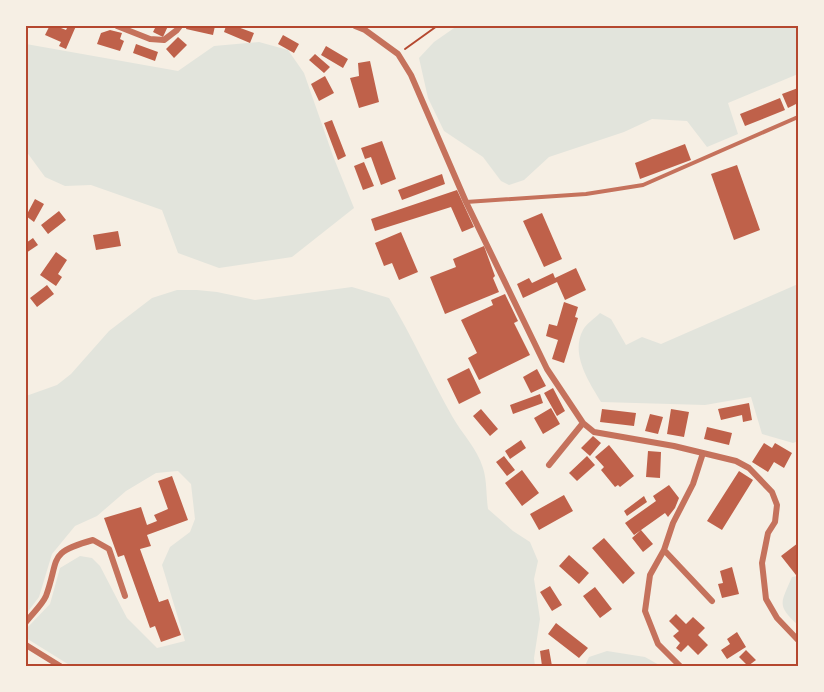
<svg xmlns="http://www.w3.org/2000/svg" width="824" height="692" font-family="'Titillium Web',sans-serif">
<style>
.green{fill:#e2e4dc}
.building{fill:#bf614a}
.lines{fill:none;stroke-linecap:round;stroke-linejoin:round}
.path{stroke:#b5482f;stroke-width:2}
.service{stroke:#c5725c;stroke-width:4}
.minor{stroke:#c5725c;stroke-width:6}
.neatline{fill:none;stroke:#b5482f;stroke-width:2}
</style>
<rect width="100%" height="100%" fill="#f6efe4"/>
<path class="green" d="M457,26H798V74L728,103L738,134L707,147L687,121L652,119L624,132L549,157L524,180L509,185L501,181L483,157L444,131L428,98L419,58L434,42Z
M259,42L288,50L304,73L333,156L354,208L292,257L219,268L178,253L162,210L91,185L65,186L45,177L26,151V44L178,71L214,46Z
M798,284V441L793,443L762,434L751,397L705,405L601,402C589,382 570,354 583,330C586,324 595,318 600,313L611,319L626,345L642,337L661,344Z
M352,287L389,298C412,336 430,377 452,416C462,434 477,448 483,468C487,480 486,496 488,509L513,531L530,542L538,561L534,579L540,619L534,658L535,666H71L26,638V629L50,604L60,568L80,556L92,558L100,566L127,618L157,648L185,641L162,565L170,547L190,532L195,519L191,484L178,471L156,473L126,491L97,516L75,526L52,554L39,597L26,614V396L57,385L71,374L109,331L152,298L177,290H197L217,292L255,300Z
M798,576V625C776,605 781,603 792,577Z
M607,651L645,657L661,666H585L589,657Z"/>
<path class="building" d="M45,26H62L61,28L66,30L68,26H76L66,49L59,46L61,42L45,35L49,27Z
M156,26H168L163,37L153,32Z
M187,26H215L213,35L186,29Z
M226,26H235L254,33L250,43L224,32Z
M110,30L122,33L120,39L124,41L120,51L97,44L101,33Z
M283,35L299,44L294,53L278,44Z
M178,37L187,45L174,58L166,49Z
M136,44L158,52L155,61L133,53Z
M326,46L348,59L343,68L321,55Z
M315,54L330,67L324,73L309,60Z
M370,61L379,102L359,108L350,78L359,76L358,63Z
M325,76L334,93L319,101L311,84Z
M798,88V103L788,108L782,94Z
M780,98L785,110L745,126L740,114Z
M332,120L346,156L338,160L324,123Z
M382,141L396,179L381,185L371,157L365,159L361,148Z
M685,144L691,160L640,179L635,163Z
M364,162L374,186L363,190L354,166Z
M737,165L760,230L734,240L711,174Z
M442,174L445,184L402,200L398,190Z
M457,190L474,227L462,232L451,207L375,231L371,219Z
M35,199L44,204L34,222L26,216Z
M59,211L66,220L48,234L41,225Z
M542,213L562,259L544,267L523,221Z
M118,231L121,246L96,250L93,235Z
M401,232L418,272L399,280L392,263L384,266L375,243Z
M33,238L38,245L26,253V243Z
M484,246L495,276L493,278L499,292L445,314L430,277L456,267L453,259Z
M56,252L67,260L58,274L62,277L56,286L40,275Z
M576,268L586,290L565,300L557,282L523,298L517,284L529,278L532,283L553,273L555,278Z
M47,285L54,294L37,307L30,298Z
M505,294L518,321L514,323L530,355L479,380L468,358L477,353L461,320L493,305L491,300Z
M564,302L578,307L575,317L578,318L564,363L552,359L558,340L546,336L549,324L557,326Z
M469,368L481,393L459,404L447,379Z
M537,369L546,386L531,393L523,377Z
M553,388L565,411L557,416L544,393Z
M540,394L543,403L513,414L510,405Z
M749,403L752,420L743,422L742,415L721,420L718,409Z
M551,408L560,424L543,434L534,418Z
M481,409L498,429L490,436L473,416Z
M602,409L636,413L634,426L600,422Z
M671,409L689,412L684,437L667,434Z
M650,414L663,417L658,434L645,431Z
M707,427L732,433L729,445L704,439Z
M593,436L601,443L590,456L581,448Z
M521,440L526,448L510,459L505,451Z
M764,443L772,448L775,443L792,453L784,468L774,462L768,472L752,462Z
M609,445L634,476L620,487L618,485L615,487L601,470L604,467L595,457Z
M648,451L661,452L660,478L646,477Z
M504,456L515,470L507,476L496,462Z
M587,456L595,465L577,481L569,473Z
M522,470L539,493L522,506L505,483Z
M739,471L753,480L722,530L707,521Z
M172,476L188,520L147,535L151,546L140,549L159,602L168,599L181,635L161,642L155,626L150,628L124,555L118,557L104,518L141,507L147,525L157,521L154,515L168,509L158,481Z
M669,485L679,498L675,508L668,517L665,513L634,535L625,523L656,501L653,496Z
M564,495L573,511L539,530L530,514Z
M644,496L647,502L627,516L624,511Z
M641,530L653,544L643,552L632,538Z
M604,538L635,573L623,584L592,548Z
M798,543V573L796,575L781,556Z
M569,555L589,573L579,584L559,566Z
M732,567L739,594L722,598L718,584L723,583L720,571Z
M550,586L562,605L552,611L540,592Z
M595,587L612,609L600,618L583,596Z
M676,614L686,624L693,617L705,628L698,635L708,645L698,655L688,645L681,652L676,648L680,643L673,636L679,631L669,621Z
M556,623L588,648L579,658L548,634Z
M737,632L746,647L727,659L721,650L730,644L727,639Z
M549,649L552,666H542L540,651Z
M746,650L756,660L748,666L739,657Z"/>
<g class="lines">
<path class="path" d="M405,49L437,26"/>
<path class="service" d="M466,202L586,194L643,185L798,117"/>
<path class="minor" d="M117,26L150,39L164,40L177,30L180,26
M355,26L365,30L398,54L411,75L466,202L547,369L583,423L594,432L674,446L736,461L749,468L772,492L777,505L775,522L768,533L762,563L766,599L777,618L798,640
M549,465L583,423
M664,550L712,601
M26,622C32,614 42,605 46,596C60,557 47,553 93,540L109,549L125,596
M26,645L60,666
M680,666L658,644L645,611L650,575L664,550L673,523L693,484L703,453"/>
</g>
<rect width="824" height="692" fill="none" stroke="#f6efe4" stroke-width="54"/>
<rect x="27" y="27" width="770" height="638" class="neatline"/>
</svg>
